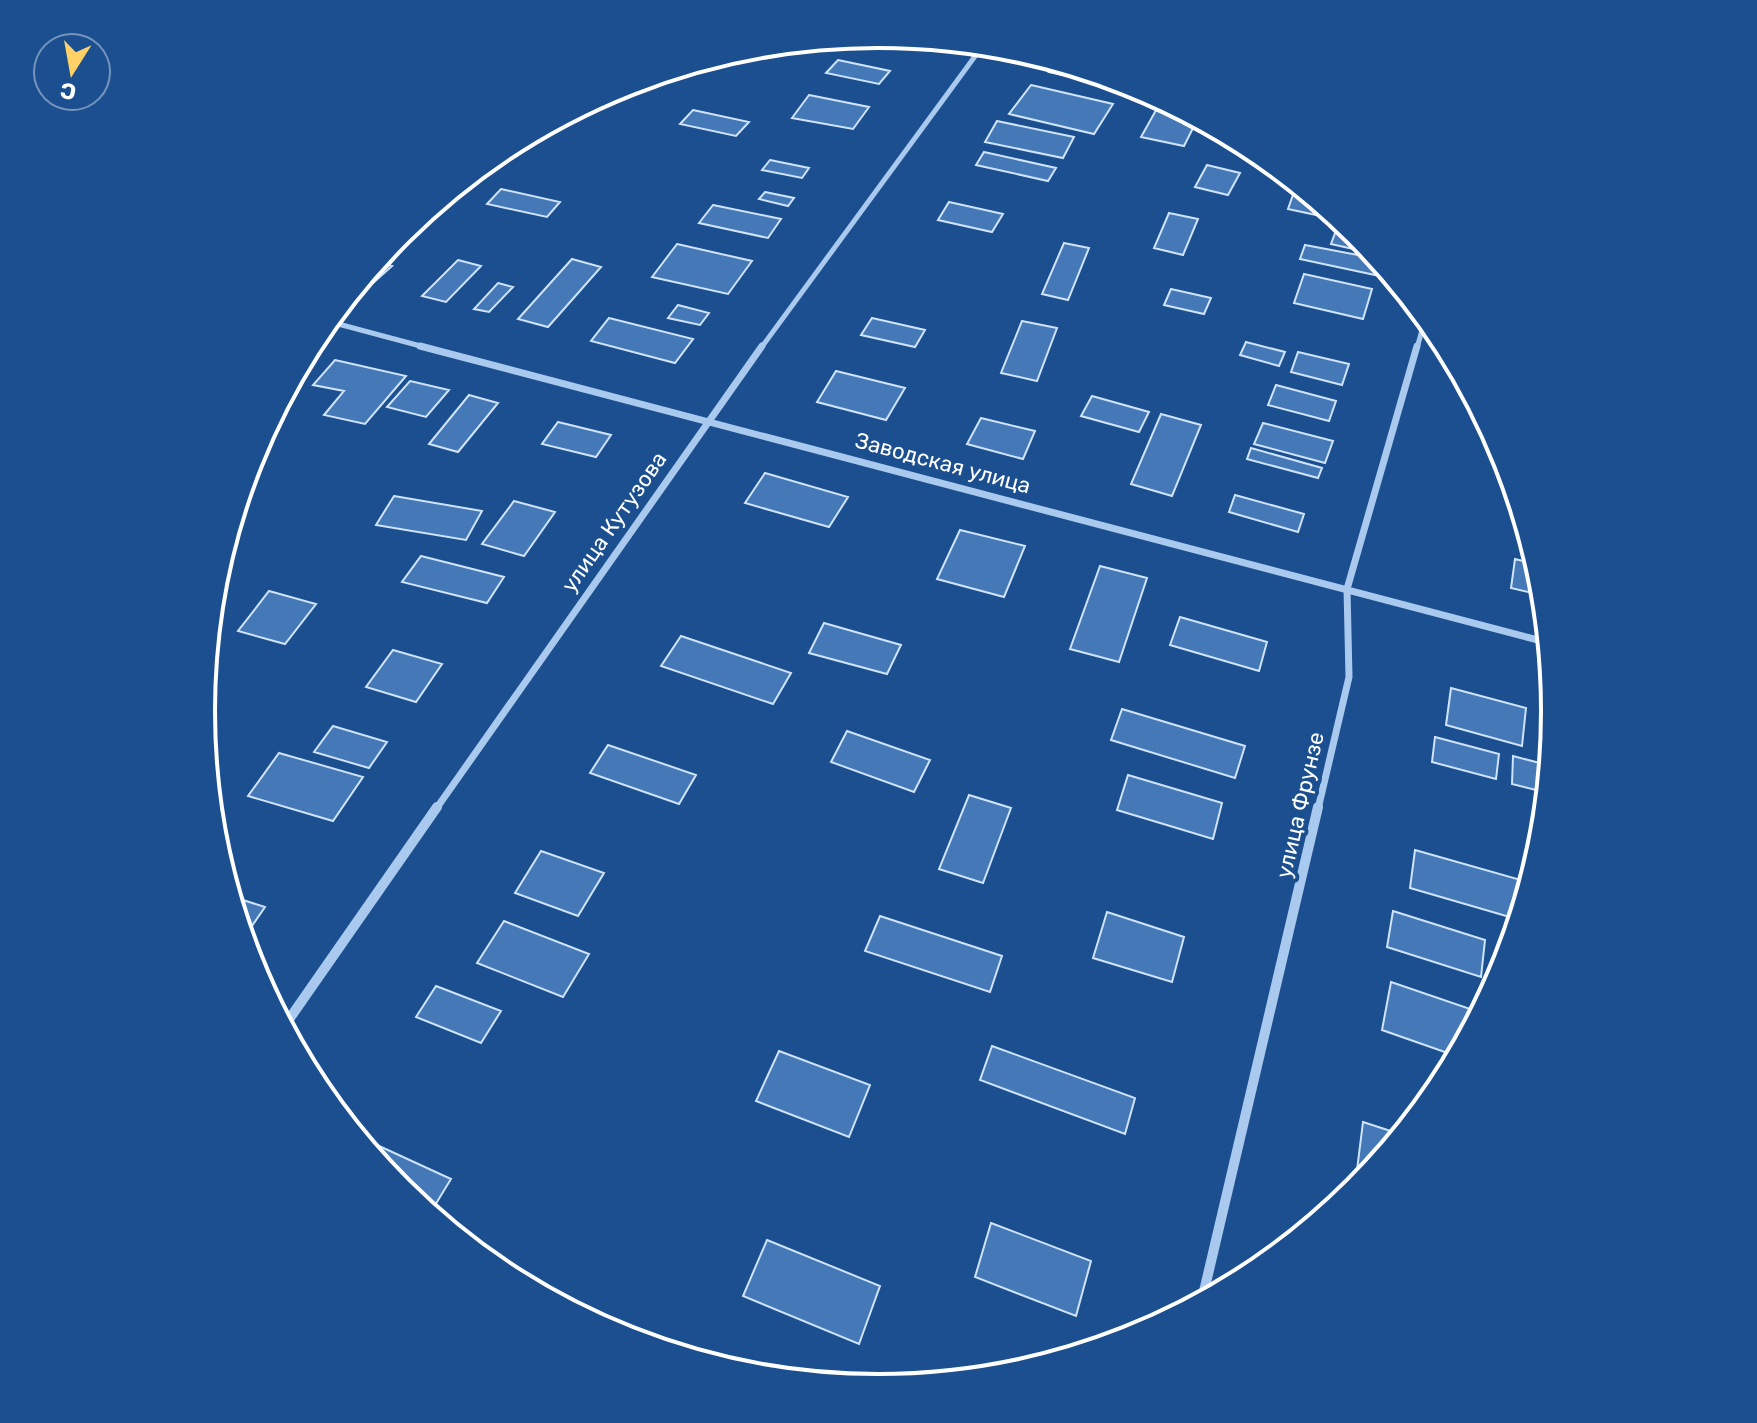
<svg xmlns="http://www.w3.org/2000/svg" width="1757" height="1423" font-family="Rubik,sans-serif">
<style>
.building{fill:#4478b7;stroke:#cfe3fa;stroke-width:2}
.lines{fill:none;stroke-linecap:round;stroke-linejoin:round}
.minor-far2{stroke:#a9c9ee;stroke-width:5}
.minor-far1{stroke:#a9c9ee;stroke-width:7}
.minor{stroke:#a9c9ee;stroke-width:10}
.labels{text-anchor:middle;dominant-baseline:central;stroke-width:8;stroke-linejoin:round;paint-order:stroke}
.street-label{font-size:22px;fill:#fff;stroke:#1b4f8f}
.rim{fill:none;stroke:#fff;stroke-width:4}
</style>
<rect width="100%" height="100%" fill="#1b4f8f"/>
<path class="building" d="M879,34L919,38L914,44L867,35Z
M838,60L890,71L879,84L826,73Z
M1057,61L1112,78L1108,84L1049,72Z
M1031,85L1113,104L1094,134L1009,114Z
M809,95L869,107L853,129L792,118Z
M1160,103L1177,106L1198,118L1184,146L1141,137Z
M693,110L749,122L736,136L680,124Z
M997,121L1074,137L1063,158L985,142Z
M984,152L1056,168L1048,181L976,165Z
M770,160L809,168L802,178L762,170Z
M1207,165L1240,173L1228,195L1195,187Z
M501,189L560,202L547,217L487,204Z
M765,192L794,198L788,206L759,199Z
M1294,192L1313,196L1344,221L1288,209Z
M949,202L1003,214L992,232L938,220Z
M713,205L781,219L768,238L699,223Z
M1169,213L1198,219L1183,255L1154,248Z
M1337,228L1358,233L1375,254L1331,244Z
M1064,243L1089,248L1068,300L1042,294Z
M677,244L752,261L728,294L652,277Z
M1305,245L1379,259L1375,275L1300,259Z
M572,259L601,267L548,327L518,319Z
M458,260L481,266L446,302L422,296Z
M376,262L392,266L372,284L360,281Z
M1304,274L1372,289L1363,319L1294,303Z
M498,283L513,287L489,312L474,309Z
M1171,289L1211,298L1204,314L1164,305Z
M678,305L709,313L700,325L668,318Z
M609,318L693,339L675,363L591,341Z
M872,318L925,330L915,347L861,335Z
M1022,321L1057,328L1037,381L1001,373Z
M1246,342L1285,352L1279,366L1240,355Z
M306,352L319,355L297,377L293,376Z
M1298,352L1349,364L1342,385L1291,372Z
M335,360L406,376L365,424L324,415L344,391L313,385Z
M836,371L905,388L886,420L817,402Z
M410,381L449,390L426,417L387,407Z
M1276,385L1336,401L1329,421L1268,405Z
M469,395L498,403L458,452L429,444Z
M1092,396L1149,412L1139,432L1081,416Z
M1161,414L1201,425L1172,496L1131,484Z
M981,418L1035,431L1023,459L967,444Z
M558,422L611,435L596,457L542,444Z
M1263,423L1333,441L1325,463L1254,444Z
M1492,428L1505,453L1486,447Z
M1251,448L1322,468L1318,478L1247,459Z
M765,473L848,497L829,527L745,503Z
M1235,495L1304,514L1298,532L1229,512Z
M394,496L482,511L466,540L376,525Z
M514,501L555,512L524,556L482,544Z
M960,530L1025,546L1004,597L937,579Z
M421,556L504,577L487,603L402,582Z
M1515,559L1539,565L1545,596L1511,588Z
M1100,566L1147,578L1119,662L1070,649Z
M269,591L316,604L285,644L238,631Z
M1180,617L1267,642L1259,671L1170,645Z
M824,623L901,645L887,674L809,653Z
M681,636L791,673L773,704L661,666Z
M393,650L442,664L416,702L366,687Z
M1451,688L1526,708L1522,746L1446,725Z
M1122,709L1245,746L1235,778L1111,740Z
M333,726L387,742L369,768L314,752Z
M847,731L930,760L914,792L831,762Z
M1435,737L1499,754L1496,779L1432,762Z
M608,745L696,775L679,804L590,773Z
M279,753L363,777L333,821L248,796Z
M1513,756L1551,766L1548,793L1512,784Z
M1128,775L1222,803L1213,839L1117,810Z
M969,795L1011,808L983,883L939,869Z
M1415,850L1531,883L1520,920L1410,888Z
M541,851L604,873L578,916L515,893Z
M230,896L265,907L243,939Z
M1393,911L1485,940L1481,977L1387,947Z
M1107,912L1184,937L1172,982L1093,958Z
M880,916L1002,956L990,992L865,951Z
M504,921L589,954L563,997L477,963Z
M1391,982L1482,1013L1459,1057L1382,1030Z
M436,986L501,1011L481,1043L416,1017Z
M992,1046L1135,1098L1125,1134L980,1080Z
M779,1051L870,1085L849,1137L756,1101Z
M1363,1122L1403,1135L1365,1181L1356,1178Z
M353,1134L451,1179L429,1215L399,1190Z
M991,1223L1091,1261L1076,1316L975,1277Z
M767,1240L880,1286L859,1344L743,1296Z"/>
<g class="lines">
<path class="minor-far2" d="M327,321L428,348
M761,348L984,44
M1417,348L1426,316"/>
<path class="minor-far1" d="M420,346L1549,643
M436,809L762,346
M1318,809L1349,677L1347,589L1417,346"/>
<path class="minor" d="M283,1028L437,807
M1201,1304L1318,807"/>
</g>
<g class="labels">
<g class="street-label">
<text transform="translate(943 463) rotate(15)">Заводская улица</text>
<text transform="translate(614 522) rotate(-55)">улица Кутузова</text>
<text transform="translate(1300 805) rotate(-77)">улица Фрунзе</text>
</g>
</g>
<path d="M0 0H1757V1423H0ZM215 711a663 663 0 1 1 1326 0a663 663 0 1 1-1326 0Z" fill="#1b4f8f" fill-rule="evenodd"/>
<path class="rim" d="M215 711a663 663 0 1 1 1326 0a663 663 0 1 1-1326 0Z"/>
<g transform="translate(72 72) rotate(191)"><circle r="38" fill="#1b4f8f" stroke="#7695bc" stroke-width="2"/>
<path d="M0-6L14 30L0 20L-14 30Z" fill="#ffd166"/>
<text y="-12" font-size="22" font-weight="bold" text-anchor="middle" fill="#ffffff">С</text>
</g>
</svg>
